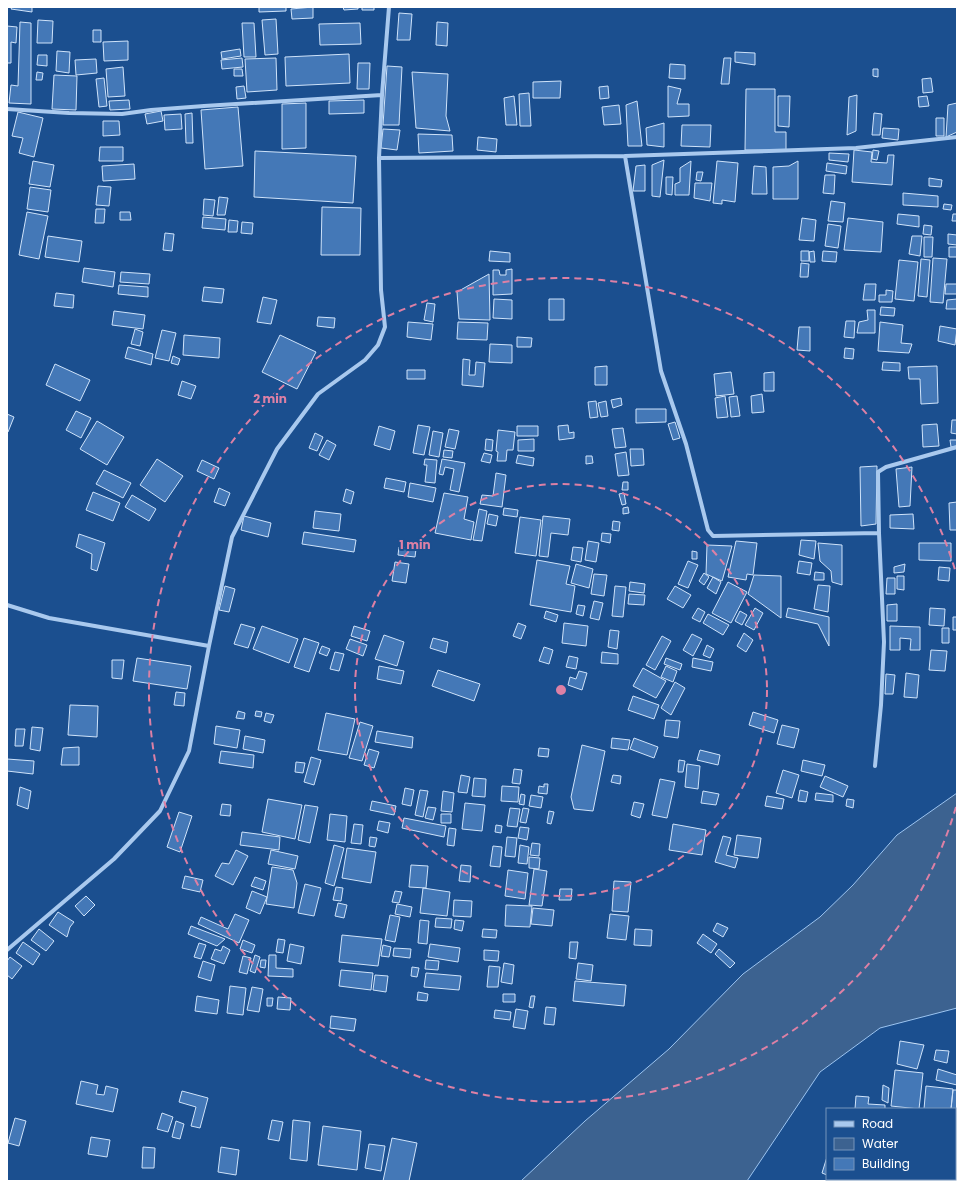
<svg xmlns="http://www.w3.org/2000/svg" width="964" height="1188" font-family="Poppins,sans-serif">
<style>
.water{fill:#3c6290;stroke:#9cc4f0}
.building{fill:#4478b7;stroke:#cfe3fa}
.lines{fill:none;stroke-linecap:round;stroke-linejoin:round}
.street{stroke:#a9c9ee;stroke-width:4}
.ring{fill:none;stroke:#dd80a5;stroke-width:2;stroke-dasharray:7 5}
.centre{fill:#dd80a5;stroke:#1b4f8f;stroke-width:2}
.ring-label{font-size:12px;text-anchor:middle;font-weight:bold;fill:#dd80a5;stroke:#1b4f8f;stroke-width:4;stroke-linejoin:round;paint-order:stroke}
</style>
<rect width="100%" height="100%" fill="#1b4f8f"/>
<path class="water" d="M957,793V1008L880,1028L820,1072L747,1181H521L585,1121L669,1049L743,974L820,917L853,885L897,835Z"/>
<path class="building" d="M12,7H32V12L11,9Z
M259,7H286V11L259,12Z
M313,7V18L292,19L291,9Z
M343,7H358V9L344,10Z
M362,7H374V10H362Z
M399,13L412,14L410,40H397Z
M276,19L278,54L265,55L262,20Z
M38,20L53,21L52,43H37Z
M20,22L31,23V104L9,103L11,85L18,86Z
M437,22L448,23L447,46L436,45Z
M242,23H254L256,57H244Z
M360,23L361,44L320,45L319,24Z
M7,26L17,27L16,43L11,42V63H7Z
M93,30H101V42H93Z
M128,41V60L104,61L103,42Z
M240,49L241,56L222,59L221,52Z
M57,51L70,52L69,73L56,71Z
M735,52L755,53V65L735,62Z
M349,54L350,83L286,86L285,57Z
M38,55H47V66L37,65Z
M242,58L243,67L222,69L221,60Z
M276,58L277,90L247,92L245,59Z
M724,58H731L729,84H721Z
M96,59L97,73L76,75L75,60Z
M358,63H370L369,89H357Z
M670,64L685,65V79L669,78Z
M387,66L402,67L399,125H383Z
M123,67L125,96L108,97L106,69Z
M234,69H242L243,76H234Z
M873,69H878V77L873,76Z
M37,72L43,73L42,80H36Z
M412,72L448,74L446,116L450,131L416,128Z
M54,75L77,76L76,110L52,109Z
M104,78L107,106L99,107L96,79Z
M931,78L933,92L923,93L922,79Z
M561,81L560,98H533V82Z
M244,86L246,98L237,99L236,87Z
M608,86L609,98L600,99L599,87Z
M668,86L681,89L677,104H689V116L668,117Z
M746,89H775V132H786V150H745Z
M529,93L531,126H520L519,94Z
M857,95L856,131L847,135L849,97Z
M514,96L517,125H506L504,98Z
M778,96H790L789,127L778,126Z
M927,96L929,106L919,107L918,97Z
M129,100L130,109L110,110L109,101Z
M364,100V113L329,114V101Z
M637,101L642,146H628L626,105Z
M306,103V148L282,149V104Z
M957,103V132L946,137L948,105Z
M619,105L621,124L604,125L602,107Z
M238,107L243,166L205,169L201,110Z
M161,111L163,121L147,124L145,114Z
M18,112L43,118L34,157L19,153L23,138L12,136Z
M192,113L193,143H186L185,114Z
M874,113L882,114L880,135H872Z
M181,114L182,129L165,130L164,115Z
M936,118H944V136H936Z
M103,121H119L120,135L103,136Z
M664,123V147L647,145L646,128Z
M682,125H711L710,147L681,146Z
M883,128L899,129L898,140L882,138Z
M383,129L400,130L397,150L381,148Z
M418,134L452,135L453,151L419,153Z
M478,137L497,139L496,152L477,150Z
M100,147H123V161H99Z
M854,150L872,152L871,162L887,163L888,155H894L892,185L852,182Z
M873,150L879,151L877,160L872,159Z
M255,151L356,156L353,203L254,197Z
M829,153L849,154L848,162L829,160Z
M664,160L660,197L652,196V165Z
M33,161L54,165L50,187L29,184Z
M691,161L689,195H675V184L680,182V168Z
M717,161L738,163L735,202L722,200V204L713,203Z
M798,161V199H773V167L789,166Z
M827,163L847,166L846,174L826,171Z
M134,164L135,179L103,181L102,166Z
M645,165V191H633L636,166Z
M754,166L766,167L767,194H752Z
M697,172H703L701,181L696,180Z
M825,175H835L834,194L823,193Z
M666,177H673L672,195L666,194Z
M929,178L942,180L941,187L929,186Z
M695,183H712L710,201L694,198Z
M98,186L111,187L109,206L96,205Z
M30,187L51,190L48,212L27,209Z
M903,193L938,196V207L903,205Z
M219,197L228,198L225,215H217Z
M204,199L215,200L213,216L203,215Z
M831,201L845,203L843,222L828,221Z
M944,204L952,205L951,210L943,209Z
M322,207L361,208L360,255H321Z
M96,209H105L104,223H95Z
M27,212L48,216L39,259L19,255Z
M120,212H130L131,220H120Z
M898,214L919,216V227L897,224Z
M953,214H957V221H952Z
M203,217L226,219L225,230L202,228Z
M802,218L816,220L814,241L799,240Z
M848,218L883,222L881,252L844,250Z
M229,220L238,221L237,232H228Z
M242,222L253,223L252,234L241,233Z
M828,224L841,226L838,248L825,246Z
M924,225L932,226L931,235L923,234Z
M165,233L174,234L172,251L163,250Z
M948,234L957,235V245L948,244Z
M48,236L82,241L79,262L45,257Z
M912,236H922L920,256L909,254Z
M924,237H933L932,257H924Z
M949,247H957V257H949Z
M490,251L510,253V262L489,261Z
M801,251H809V261H801Z
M814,251L815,262H810L809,252Z
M823,251L837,252L836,262L822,261Z
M933,258L947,259L943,303L930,302Z
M921,259L930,260L927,297L918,296Z
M899,260L918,262L914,301L895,299Z
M801,263L809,264L808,277H800Z
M84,268L115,272L113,287L82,282Z
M512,269V294L493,295V270H499L500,275H506V270Z
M121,272L150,274L149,284L120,282Z
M489,274L490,320L459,319L457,292Z
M865,284H876L875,300H863Z
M946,284H957V294H945Z
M119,285L148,287V297L118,294Z
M204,287L224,289L222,303L202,301Z
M886,290L893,291L892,302H879V295H886Z
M56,293L74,295L73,308L54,306Z
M263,297L277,300L271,324L257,322Z
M494,299L512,300V319L493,318Z
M549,299H564V320H549Z
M957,299V309H946L947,300Z
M427,303L435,304L433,322L424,320Z
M881,307L895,308L894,316L880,315Z
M867,310H875V333H857L859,322L868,320Z
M114,311L145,315L143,329L112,325Z
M318,317L335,318L334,328L317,326Z
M846,321H855L854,338L844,337Z
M408,322L433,324L431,340L407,337Z
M458,322L488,323L487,340L457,339Z
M880,322L903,325L901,343L912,344L909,353L878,351Z
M940,326L957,329L955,345L938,341Z
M799,327H810V351L797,350Z
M135,329L143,332L140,346L131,344Z
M162,330L176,333L169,361L155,358Z
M184,335L220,338L219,358L183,355Z
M280,335L316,352L297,389L262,372Z
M517,337L532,338L531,347H517Z
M490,344L512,345V363L489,362Z
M128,347L153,354L151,365L125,358Z
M845,348L854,349L853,359L844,358Z
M173,356L180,359L178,365L171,363Z
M463,359L470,360L469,375H475L476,362L485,363L483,387L462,385Z
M883,362L900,363V371L882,370Z
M55,364L90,380L80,401L46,385Z
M607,366V385H595V367Z
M937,366L938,403L921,404L920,379H909L908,367Z
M407,370H425V379H407Z
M731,372L734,394L716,396L714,374Z
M774,372V391H764V373Z
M182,381L196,386L191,399L178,395Z
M762,394L764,412L752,413L751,396Z
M725,396L728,417L717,418L715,398Z
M737,396L740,416L731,417L729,397Z
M621,398L622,405L613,408L611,400Z
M596,401L598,417L590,418L588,402Z
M606,401L608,416L601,417L598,403Z
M636,409H666V422L636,423Z
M76,411L91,418L81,438L66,430Z
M7,414L14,417L8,432L7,431Z
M952,420H957V434L951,433Z
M97,421L124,437L107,465L80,449Z
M675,422L680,438L673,440L668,424Z
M937,424L939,446L923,447L922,425Z
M418,425L430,427L424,455L413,453Z
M568,425L569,433L574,432V438L559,440L558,426Z
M379,426L395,431L390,450L374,445Z
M517,426H538V436H517Z
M623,428L626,447L615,448L612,429Z
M449,429L459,431L455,449L445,447Z
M498,430L515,432L513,450H507L506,461H497L498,452L496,451Z
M433,431L443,433L439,457L429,455Z
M315,433L323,437L317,451L309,448Z
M486,439L493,440L492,451L485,450Z
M534,439V451H518V440Z
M327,440L336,445L329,460L319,455Z
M950,440H957V446L951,447Z
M630,449H643L644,465L631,466Z
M444,450L453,451L452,458L443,457Z
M626,452L629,475L618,476L615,454Z
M484,453L492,455L490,463L481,461Z
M518,455L534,458L533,466L516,463Z
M586,456H592L593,463L586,464Z
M157,459L183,476L165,502L140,485Z
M425,459L437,460L435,483L425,482L427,465H424Z
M442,459L465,463L459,492L450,490L454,469L445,467L443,475L439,474Z
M202,460L219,468L214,479L197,471Z
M877,466L876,524L861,526L860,467Z
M912,467L910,506L899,507L896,469Z
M104,470L131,483L123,498L96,484Z
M496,473L506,475L502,507L480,504L482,495L493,496Z
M386,478L406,482L404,492L384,488Z
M623,482H628V490H622Z
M410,483L436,488L433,502L408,497Z
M219,488L230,493L225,506L214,502Z
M346,489L354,492L351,504L343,501Z
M93,492L120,503L113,521L86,510Z
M444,493L468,497L464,519L474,522L471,540L435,533Z
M624,493L626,504L622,505L619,494Z
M132,495L156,509L149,521L125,507Z
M957,502V530H950L949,503Z
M628,507L629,513L623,514V508Z
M504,508L518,510L517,517L503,515Z
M479,509L487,511L482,541L473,540Z
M315,511L341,514L339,531L313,528Z
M489,514L498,516L496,526L487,524Z
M913,514L914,529L890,528V515Z
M244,516L271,523L268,537L241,530Z
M543,516L570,519L568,535L551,533L548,557L539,556Z
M520,517L541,520L536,556L515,553Z
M613,521L620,522L619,531L612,530Z
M304,532L356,540L354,552L302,544Z
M602,533L611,534L610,543L601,541Z
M79,534L105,543L97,571L91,569L92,554L76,547Z
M801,540L816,541L814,559L799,555Z
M588,541L599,543L596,562L585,560Z
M736,541L757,543L753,575L747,574L746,580L728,577Z
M818,543L842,545V585L832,582L831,571L820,561Z
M919,543H951V561L919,560Z
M707,545L732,546L722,581L706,574Z
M399,547L416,549L415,557L398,555Z
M573,547L583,548L581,562L571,560Z
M692,551L697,552V559H692Z
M537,560L570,566L566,584L575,586L571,612L530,605Z
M688,561L698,565L688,588L678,584Z
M799,561L812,563L810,575L797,573Z
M395,562L409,564L406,583L392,581Z
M576,564L593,569L589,588L571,583Z
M905,564L904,572L894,573V567Z
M939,567L950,568L949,581L938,580Z
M815,572L824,573V580H814Z
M704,573L709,577L704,585L699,581Z
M594,574L607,575L604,596L591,594Z
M754,575L781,576V618L748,594Z
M897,576H904V590L897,589Z
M713,577L721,582L716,594L707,588Z
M887,578H895V594H886Z
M630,582L645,584L644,593L629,591Z
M728,582L747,592L731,623L712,613Z
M818,585L830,586L828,612L814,609Z
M225,586L235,589L229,612L219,610Z
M615,586L626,587L623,617L612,616Z
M675,586L691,595L683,608L667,599Z
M629,594L645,595L644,605L628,604Z
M594,601L603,603L599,620L590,618Z
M897,604V621H887V605Z
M578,605L585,606L583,616L576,614Z
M698,608L705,612L700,622L692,618Z
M755,608L763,613L754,630L745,625Z
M788,608L829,617V646L818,624L786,617Z
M930,608L945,609L944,626L929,625Z
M546,611L558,615L556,622L544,618Z
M740,611L747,615L742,625L735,621Z
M708,614L729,625L723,635L703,623Z
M953,617H957V630H953Z
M518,623L526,626L521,639L513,636Z
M564,623L588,626L586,646L562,643Z
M241,624L255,628L248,648L234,644Z
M262,626L298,639L289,663L253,649Z
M354,626L370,631L367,641L351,636Z
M890,626L920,627V650H910L911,639L900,638V650H890Z
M942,628H949V643H942Z
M610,630L619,631L617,649L608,647Z
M744,633L753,640L746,652L737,646Z
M692,634L702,639L693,656L683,650Z
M384,635L404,642L397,666L375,659Z
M662,636L671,641L655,670L646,665Z
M304,638L319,643L309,672L294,667Z
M433,638L448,642L446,653L430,648Z
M350,639L367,645L363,656L346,649Z
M707,645L714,649L710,658L703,655Z
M322,646L330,649L327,656L319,653Z
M544,647L553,650L549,664L539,661Z
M931,650L947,651L945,671L929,670Z
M335,652L344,654L339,671L330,669Z
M602,652L618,654V664L601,663Z
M569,656L578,658L576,669L566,667Z
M137,658L191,666L187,689L133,681Z
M666,658L682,664L680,670L664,664Z
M693,658L713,662L711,671L692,667Z
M112,660H124L122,679L112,678Z
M379,666L404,671L401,684L377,679Z
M666,666L677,671L673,682L661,677Z
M643,668L666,681L656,698L633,686Z
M438,670L480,684L474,701L432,686Z
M579,671L587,673L582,690L568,685L570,677L576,679Z
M906,673L919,675L917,698L904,697Z
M886,674L895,675L893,694H885Z
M675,682L685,688L671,715L661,708Z
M176,692L185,693L184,706L174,705Z
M633,696L659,705L654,719L628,710Z
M70,705L98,706L97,737L68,735Z
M238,711L245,713L244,719L236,718Z
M256,711L262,712L261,717L255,716Z
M753,712L778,720L774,733L749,725Z
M266,713L274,715L271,723L264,721Z
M326,713L355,719L347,755L318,750Z
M666,720L680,721L678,738L664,736Z
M360,722L373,726L362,761L349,758Z
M782,725L799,729L794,748L777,744Z
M216,726L240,730L237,748L214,744Z
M32,727L43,728L40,751L30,749Z
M16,729H25L23,746H15Z
M377,731L413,737L412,748L375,742Z
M245,736L265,740L263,753L243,749Z
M612,738L630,740L628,750L611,748Z
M634,738L658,747L654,758L630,749Z
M582,745L605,751L593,811L574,809L571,797Z
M79,747V765H61L63,748Z
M539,748L549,749L548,757L538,756Z
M369,749L379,752L374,768L364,765Z
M700,750L720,755L718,765L697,760Z
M221,751L254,755L253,768L219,763Z
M311,757L321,760L314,785L304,782Z
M7,759L34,761L33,774L7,771Z
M679,760L685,761L683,772H678Z
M803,760L825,765L822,776L801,771Z
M296,762L305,763L303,773L295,772Z
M687,764L700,766L698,789L685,787Z
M514,769L522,770L520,784L512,783Z
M783,770L799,775L792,798L776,793Z
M461,775L470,777L467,793L458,792Z
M613,775L621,776L620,784L611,782Z
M825,776L848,786L843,797L820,787Z
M474,778L486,779L485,797L472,796Z
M660,779L675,782L667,818L652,815Z
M544,784H548L547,794L538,793L539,786L544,787Z
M502,786L519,787L518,802L501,801Z
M20,787L31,791L28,809L17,805Z
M405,788L414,790L411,806L402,804Z
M420,790L428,791L423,817L415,815Z
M800,790L808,792L806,802L798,801Z
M443,791L454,793L452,812L441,811Z
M703,791L719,794L716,805L701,803Z
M816,793L833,795V802L815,800Z
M521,794L525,795L524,805L519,804Z
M531,795L543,797L541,808L529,806Z
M767,796L784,799L782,809L765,806Z
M268,799L302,805L295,839L262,832Z
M847,799L854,800L853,808L846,806Z
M372,801L396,806L394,815L370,810Z
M634,802L644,804L640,818L631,815Z
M465,803L485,805L482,831L462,829Z
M222,804L231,805L230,816L220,815Z
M305,805L318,807L310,843L298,840Z
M428,807L436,808L433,820L425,818Z
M510,808L520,809L517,827L507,826Z
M523,808L529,809L526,823L520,822Z
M549,811L554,812L551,824L547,823Z
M179,812L192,816L180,852L167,847Z
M330,814L347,816L345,842L327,840Z
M441,814H451V823H441Z
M404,818L446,826L444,837L402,828Z
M379,821L390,823L388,833L377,830Z
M354,824L363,825L361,844L351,843Z
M673,824L706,830L702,855L669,850Z
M496,825L502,826L501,833L495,832Z
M520,827L529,828L527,840L518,838Z
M449,828L456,829L454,846L447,845Z
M242,832L280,837L279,850L240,845Z
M737,835L761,838L758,858L734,855Z
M723,836L731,838L726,855L738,858L735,868L715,862Z
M370,837L377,838L375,847L369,846Z
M507,837L517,838L515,857L505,856Z
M532,843L540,844L539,856L530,855Z
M334,845L344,848L334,886L325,883Z
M520,845L529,847L527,864L518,863Z
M493,846L502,847L500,867L490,866Z
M347,848L376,852L371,883L342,878Z
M236,850L248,856L233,885L215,876L222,863L229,864Z
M271,850L298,856L295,869L268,864Z
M529,857L540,858L539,869L529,868Z
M411,865L428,866L426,888L409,887Z
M461,865L471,866L470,882L459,881Z
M272,867L293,870L297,883L294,908L266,904Z
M534,869L547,871L542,906L529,905Z
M508,870L528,873L525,899L505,896Z
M185,876L203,880L200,892L182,888Z
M255,877L266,881L263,890L251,886Z
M614,881L631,882L628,912L612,911Z
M305,884L321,888L314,916L298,913Z
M336,887L343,888L341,901L333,900Z
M423,888L450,892L447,916L420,913Z
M560,889H572L571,900H559Z
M252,891L267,897L260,914L246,908Z
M395,891L402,892L399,903L392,902Z
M86,896L95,905L84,916L75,906Z
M454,900L472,901L471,917L453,916Z
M338,903L347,905L344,918L335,916Z
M397,904L412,907L410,917L395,914Z
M506,905L532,906L530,927L505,926Z
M533,908L554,910L552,926L531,924Z
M58,912L74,922L70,927L67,937L49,925Z
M235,914L249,920L239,943L198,924L201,917L228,929Z
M610,914L629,916L626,940L607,938Z
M390,915L400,917L395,942L385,940Z
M436,918L452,919L451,928L435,927Z
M420,920L429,921L427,944L418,943Z
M455,920L464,921L462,931L454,929Z
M717,923L728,928L723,937L713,931Z
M191,926L225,939L217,946L188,934Z
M39,929L54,941L46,951L31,940Z
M483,929L497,930L496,938L482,937Z
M635,929L652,930L651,946L634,945Z
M703,934L717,944L711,953L697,943Z
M342,935L382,939L378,966L339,962Z
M278,939L285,940L283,953L276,952Z
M243,940L255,945L252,953L240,949Z
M23,942L40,954L33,965L16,953Z
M570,942H578L576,959L569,958Z
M199,943L206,945L201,959L194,957Z
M290,944L304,947L301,964L287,961Z
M430,944L460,948L458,962L428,957Z
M383,945L391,947L389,957L381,956Z
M223,946L230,950L224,964L211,959L215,949L221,951Z
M394,948L411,949L410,958L393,956Z
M719,949L735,963L730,968L715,954Z
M484,950L499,951L498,961L484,960Z
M255,955L260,957L255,973L250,971Z
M269,955H276V968L293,969V977L268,976Z
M243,956L251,958L247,974L239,972Z
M10,957L22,966L12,979L7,975V961Z
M261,960H266L265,968L260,967Z
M426,960L439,961L438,970L425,969Z
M203,961L215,965L211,981L198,977Z
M504,963L514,965L512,984L501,982Z
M578,963L593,965L591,981L576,979Z
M489,966L500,967L498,987H487Z
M412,967L419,968L417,977L411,976Z
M341,970L373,973L371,990L339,986Z
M426,973L461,976L459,990L424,987Z
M375,975L388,976L386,992L373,990Z
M575,981L626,985L624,1006L573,1001Z
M230,986L246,988L243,1015L227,1013Z
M252,987L263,989L259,1012L247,1010Z
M418,992L428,994L427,1001L417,1000Z
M503,994H515V1002H503Z
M197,996L219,1000L217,1014L195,1011Z
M531,996H535L533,1008L529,1007Z
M278,997L291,998L290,1010L277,1009Z
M267,998H273L272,1006H267Z
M546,1007L556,1008L554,1025L544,1024Z
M516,1009L528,1011L525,1029L513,1027Z
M495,1010L511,1012L510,1020L494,1018Z
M331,1016L356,1019L354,1031L330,1028Z
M900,1041L924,1045L917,1069L897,1064Z
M936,1050L949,1051L947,1063L934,1060Z
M938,1069L957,1075V1085L936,1080Z
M895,1070L923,1073L919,1109L891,1106Z
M81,1081L98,1085L96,1094L104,1095L106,1086L118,1089L113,1112L76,1104Z
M883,1085L889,1088L888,1103L882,1100Z
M926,1086L953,1089L951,1109H924Z
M953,1090H957V1113H955V1109H951Z
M182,1091L208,1098L200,1128L191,1126L196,1107L179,1102Z
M856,1096L869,1097L868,1104L885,1105V1109H855Z
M162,1113L173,1117L168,1132L157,1129Z
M15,1118L26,1121L19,1146L8,1143Z
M272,1120L283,1122L279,1141L268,1139Z
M293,1120L310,1122L307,1161L290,1159Z
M176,1121L184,1124L180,1139L172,1137Z
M323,1126L361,1131L357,1170L318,1165Z
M955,1136H957V1156H955Z
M91,1137L110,1140L107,1157L88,1154Z
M392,1138L417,1143L409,1181H383Z
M369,1144L385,1146L381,1171L365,1168Z
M143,1147L155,1148L154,1168H142Z
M221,1147L239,1150L236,1175L218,1172Z
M827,1157V1175L822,1173Z
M955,1160H957V1181H948V1179H955Z
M896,1179H909V1181H896Z
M914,1179H934V1181H914Z"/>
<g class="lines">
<path class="street" d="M7,109L69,113L122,114L151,110L204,106L382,95
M625,156L661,371L686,444L708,530L713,536L879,533L878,472L886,467L957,447
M379,158L625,156L856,148L957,137
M7,605L49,618L209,646
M875,766L881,705L884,642L879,533
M7,950L114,859L160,811L189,751L209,646L232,537L277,449L318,394L365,360L378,345L385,327L381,290L379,158L382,95L389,7"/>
</g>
<g class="ring">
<circle cx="561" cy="690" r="206"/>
<path d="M956 807A412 412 0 1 1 956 573"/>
</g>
<circle cx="561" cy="690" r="6" class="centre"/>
<g class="ring-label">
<text x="270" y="403">2 min</text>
<text x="415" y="549">1 min</text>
</g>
<rect width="964" height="1188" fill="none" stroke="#ffffff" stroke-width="16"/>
<rect x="826" y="1108" width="130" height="72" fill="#1b4f8f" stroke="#7695bc"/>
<rect x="834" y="1121" width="20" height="6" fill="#a9c9ee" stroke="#7695bc"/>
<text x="862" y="1128" font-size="12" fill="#ffffff">Road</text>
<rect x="834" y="1138" width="20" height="12" fill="#3c6290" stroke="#7695bc"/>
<text x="862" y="1148" font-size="12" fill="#ffffff">Water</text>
<rect x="834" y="1158" width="20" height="12" fill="#4478b7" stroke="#7695bc"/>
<text x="862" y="1168" font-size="12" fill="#ffffff">Building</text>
</svg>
